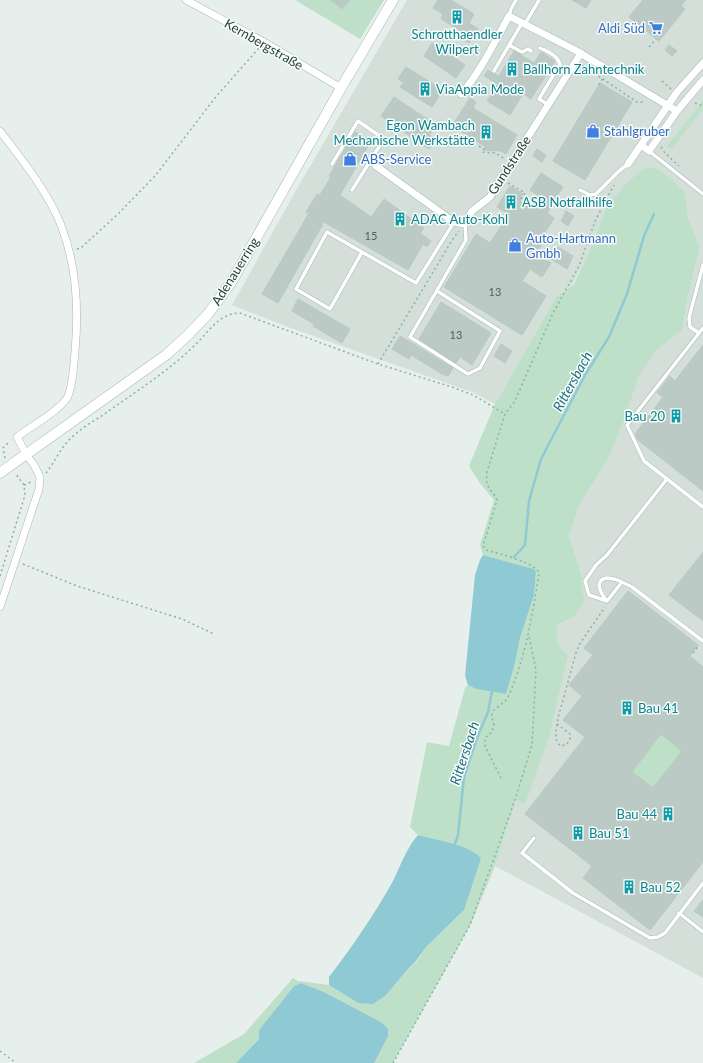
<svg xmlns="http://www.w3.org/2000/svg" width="703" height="1063" font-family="Lato,sans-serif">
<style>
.built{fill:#d4dfda}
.green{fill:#bfe0c8}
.water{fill:#8ec9d4}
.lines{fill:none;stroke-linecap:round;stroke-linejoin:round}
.stream{stroke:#8ec9d4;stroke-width:2.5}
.building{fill:#bbcac4;stroke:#b8c9c2;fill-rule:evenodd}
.lane-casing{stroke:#a8b8b2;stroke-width:4.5}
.street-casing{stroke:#a8b8b2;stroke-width:8}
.secondary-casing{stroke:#a4bbb3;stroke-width:11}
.path{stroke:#86b3a5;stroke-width:1.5;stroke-dasharray:2 3;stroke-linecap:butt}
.lane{stroke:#fff;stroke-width:3.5}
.street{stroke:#fff;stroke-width:7}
.secondary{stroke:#fff;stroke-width:10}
.labels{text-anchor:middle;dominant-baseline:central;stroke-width:3;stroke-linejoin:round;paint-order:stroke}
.number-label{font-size:11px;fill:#4a645c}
.shop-label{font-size:13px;fill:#366cbe;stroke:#f7fbf9;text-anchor:start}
.culture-label{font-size:13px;fill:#0d838f;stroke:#f7fbf9;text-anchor:start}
.street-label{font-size:13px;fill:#24423a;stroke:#f7fbf9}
.water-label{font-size:14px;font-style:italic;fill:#1c6f80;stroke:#f7fbf9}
</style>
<rect width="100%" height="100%" fill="#e6efeb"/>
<path class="built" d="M407,0H703V978L495,866L516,800L525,804L557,644V625L575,616L585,601L583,592L582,577L569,536L580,504L608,459L625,418L639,376L657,350L682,330L689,292L700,247L688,218L685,191L659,169L650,167L643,169L608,204L595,238L573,284L556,297L495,404L472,392L288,327L232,305L295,192Z"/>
<path class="green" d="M295,0H331L342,9L350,0H384L360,39Z
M703,100V109L672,149L667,146Z
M650,167L659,169L685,191L688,218L700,247L689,292L682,330L657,350L639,376L625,418L608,459L580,504L569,536L582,577L583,592L585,601L575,616L557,625V644L568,656L548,740L525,804L516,800L495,866L471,924L393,1063H374L381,1022L324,992L301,983L294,986L259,1030V1039L236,1063H194L244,1034L293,978L298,981L329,985L358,1003L386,995L407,970L416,962L426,947L464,910L455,844L418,835L410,827L427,742L449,746L465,688L468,685L476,689L506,694L514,667L520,638L534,595L536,572L530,568L483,555L480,545L494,500L479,482L469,466L495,404L556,297L574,284L595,238L608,204L628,182L643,169Z
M661,734L682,751L653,788L632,772Z"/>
<path class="water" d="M483,555L530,568L534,569L536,572L534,595L520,638L514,667L506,694L476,689L468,685L465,676L475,575L480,560Z
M418,835C436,840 468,844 481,858L464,910L426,947L415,962L407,970L386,995L373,1004L358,1003L329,985V977C352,947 374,915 393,881C401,865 406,849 418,835Z
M301,983L324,992L381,1022L388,1029V1036L374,1063H236L259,1039V1030L294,986Z"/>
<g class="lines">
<path class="stream" d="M514,557L525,545L529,501L541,459L585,375L609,337L627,294L644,236L654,214
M455,844L458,835L464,777L477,738L488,712L492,691"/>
</g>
<path class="building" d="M331,0H350L342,9Z
M438,0H451L474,14L469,23L478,29L469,43L460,37L463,32L441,19L443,14L433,8Z
M572,0H591L586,8Z
M643,0H686L681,6L685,9L659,41L629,17Z
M432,43L465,65L456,78L424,56Z
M669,45L677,51L672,56L665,50Z
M514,51L534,63L541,52L555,61L531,99L523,94L510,115L487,101L498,84L484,76L488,70L493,74L499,76Z
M406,67L443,90L432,107L400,87L404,83L398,79Z
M600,83L632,102L585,180L553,161Z
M394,97L436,125L429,135L436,139L429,149L381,116Z
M470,98L476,102L473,108L517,135L506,154L501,151L484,150L486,147L452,126Z
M355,132L371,141L340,195L371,217L384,199L424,228L420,233L431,241L427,247L423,244L408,270L324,222L278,303L262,294L309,213L306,212L317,194L320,195L331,177L329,176Z
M537,149L546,155L542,162L533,156Z
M541,173L563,187L547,213L554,218L539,242L542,244L536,253L551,263L542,277L530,269L522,281L546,296L522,335L444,287L476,234L490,243L509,214L497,207L510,186L523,194L519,200L530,207L538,195L530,190Z
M566,211L574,216L568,226L561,221Z
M558,247L573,256L567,269L551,259Z
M298,299L350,329L342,343L313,326L314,324L292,311Z
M441,302L491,333L472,365L460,357L456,363L419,339Z
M400,336L453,368L448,376L442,374L411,355L409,359L392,349Z
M501,344L512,351L505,363L494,356Z
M703,345V491L638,440L635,434L663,397L657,393L670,376L675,381Z
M703,552V621L669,595Z
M628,591L698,645L690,656L703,667V862L650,930L583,878L592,866L525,814L585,737L563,720L582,696L569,685L593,655L584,648ZM661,734L682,751L653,788L632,772Z
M703,900V917L694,911Z"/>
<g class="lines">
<g class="lane-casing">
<path id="lane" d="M509,16L511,9L516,0
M525,24L539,0
M509,45L522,52L528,49L531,51
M540,48C548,52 557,55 560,64L539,99L547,104
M494,71L522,23
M649,151L703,194
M332,164L358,121L384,139L352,190
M580,190L590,195L596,194L619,171L628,164
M362,252L330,309L296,289L327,232L416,283L454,222
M437,291L500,331L480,368L468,374L410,337L466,240L465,224
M703,328L627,425L644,461L703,507
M699,333L690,327L689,318L703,265
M622,582L632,587L703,641
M607,601C592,583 600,572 622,582L607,601L589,595L585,581L596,565L607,555L667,479
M534,838L522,853L573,893L650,938L658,937L665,933L703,883
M679,913L703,932"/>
</g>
<g class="street-casing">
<path id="street" d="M186,0L264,42L341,88
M461,94C480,73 495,41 509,16L575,50L677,111
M0,131C22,160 48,192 61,225C76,264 79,309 75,351C74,362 73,388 67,398C59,411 30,427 17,437L26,454L34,465L40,477L39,489L0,607
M641,145L649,151L677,111L703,80
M628,164L677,92L703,63
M376,166L454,222L465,224L472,211L490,197L581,53"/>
</g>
<g class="secondary-casing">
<path id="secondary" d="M0,473L166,355L188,335L208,314L232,281L341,88L393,0"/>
</g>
<path class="path" d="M649,47L656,39
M582,65L637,102H642L644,100
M662,81L671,89
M599,85L604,76
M695,103L703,106
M479,146L484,149L482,152L495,153L505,159
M661,147L665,153L679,166
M508,183L525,193L521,199L529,204
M77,249L81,248L119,213L155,176L215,98L259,48
M378,364L454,237L459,231
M5,458L3,448L10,441
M46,473C55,462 60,448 71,438C80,429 92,422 103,415C135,392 169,371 197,343C210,330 220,313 240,313L378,364L452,387L473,395L505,414
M24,485L31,482
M23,564L77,586L182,619L214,634
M0,576L25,495L24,485L15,473
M693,653L699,645
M557,724L570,734V739L567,744L561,746C552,740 557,728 558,718L576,653L579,645L605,607
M501,778L485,746V738L492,732L494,725C489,709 494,711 505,701C509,697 511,690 513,685C527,649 533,611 539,573C535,562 499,554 486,550L483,546L497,500C491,487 485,490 487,472L505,414L515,401L553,313L579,266L596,219L614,185
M0,1051L16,1063
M393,1063L470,925L516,797L532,745L536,670L529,636"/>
<use href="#lane" class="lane"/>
<use href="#street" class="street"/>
<use href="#secondary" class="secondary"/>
</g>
<defs>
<g id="building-bare" transform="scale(1.08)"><path d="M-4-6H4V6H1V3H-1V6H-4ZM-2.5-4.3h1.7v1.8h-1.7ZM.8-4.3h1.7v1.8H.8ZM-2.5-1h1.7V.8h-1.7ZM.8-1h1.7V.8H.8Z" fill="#0f9aa8" stroke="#f7fbf9" stroke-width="2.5" paint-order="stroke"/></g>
<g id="supermarket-bare" transform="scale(1.08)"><path d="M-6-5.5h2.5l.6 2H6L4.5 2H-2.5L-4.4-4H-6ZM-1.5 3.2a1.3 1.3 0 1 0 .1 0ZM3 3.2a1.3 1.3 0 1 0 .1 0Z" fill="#3f7fe0" stroke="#f7fbf9" stroke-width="2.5" paint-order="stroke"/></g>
<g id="shop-bare" transform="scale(1.08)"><path d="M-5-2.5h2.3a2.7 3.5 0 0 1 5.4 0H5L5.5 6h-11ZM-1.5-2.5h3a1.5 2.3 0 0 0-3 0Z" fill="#3f7fe0" stroke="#f7fbf9" stroke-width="2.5" paint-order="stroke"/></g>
</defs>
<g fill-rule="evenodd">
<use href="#building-bare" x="457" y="17"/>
<use href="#supermarket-bare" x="656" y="28"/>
<use href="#building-bare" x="512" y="69"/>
<use href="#building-bare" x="425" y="89"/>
<use href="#shop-bare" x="593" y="131"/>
<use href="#building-bare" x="486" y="132"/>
<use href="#shop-bare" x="350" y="159"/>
<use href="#building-bare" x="511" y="202"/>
<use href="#building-bare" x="400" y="219"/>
<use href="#shop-bare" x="515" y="245"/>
<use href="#building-bare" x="676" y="416"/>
<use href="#building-bare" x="627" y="708"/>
<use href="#building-bare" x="668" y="814"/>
<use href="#building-bare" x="578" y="833"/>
<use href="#building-bare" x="629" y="887"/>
</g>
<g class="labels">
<g class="number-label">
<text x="371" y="235">15</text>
<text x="495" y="291">13</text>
<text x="456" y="334">13</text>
</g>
<g class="shop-label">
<text x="645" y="28" text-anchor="end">Aldi Süd</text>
<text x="604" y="131">Stahlgruber</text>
<text x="361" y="159">ABS-Service</text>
<text x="526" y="238">Auto-Hartmann<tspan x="526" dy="15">Gmbh</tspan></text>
</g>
<g class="culture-label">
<text x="457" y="34" text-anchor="middle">Schrotthaendler<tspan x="457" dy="15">Wilpert</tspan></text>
<text x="523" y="69">Ballhorn Zahntechnik</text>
<text x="436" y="89">ViaAppia Mode</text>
<text x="475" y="125" text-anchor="end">Egon Wambach<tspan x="475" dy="15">Mechanische Werkstätte</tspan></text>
<text x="522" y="202">ASB Notfallhilfe</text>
<text x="411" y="219">ADAC Auto-Kohl</text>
<text x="665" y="416" text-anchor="end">Bau 20</text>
<text x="638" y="708">Bau 41</text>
<text x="657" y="814" text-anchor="end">Bau 44</text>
<text x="589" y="833">Bau 51</text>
<text x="640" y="887">Bau 52</text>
</g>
<g class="street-label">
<text transform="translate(264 44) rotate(30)">Kernbergstraße</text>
<text transform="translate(509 165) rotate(-57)">Gundstraße</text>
<text transform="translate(235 271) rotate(-58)">Adenauerring</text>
</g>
<g class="water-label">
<text transform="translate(572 381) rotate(-61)">Rittersbach</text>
<text transform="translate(464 753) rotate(-72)">Rittersbach</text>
</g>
</g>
</svg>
